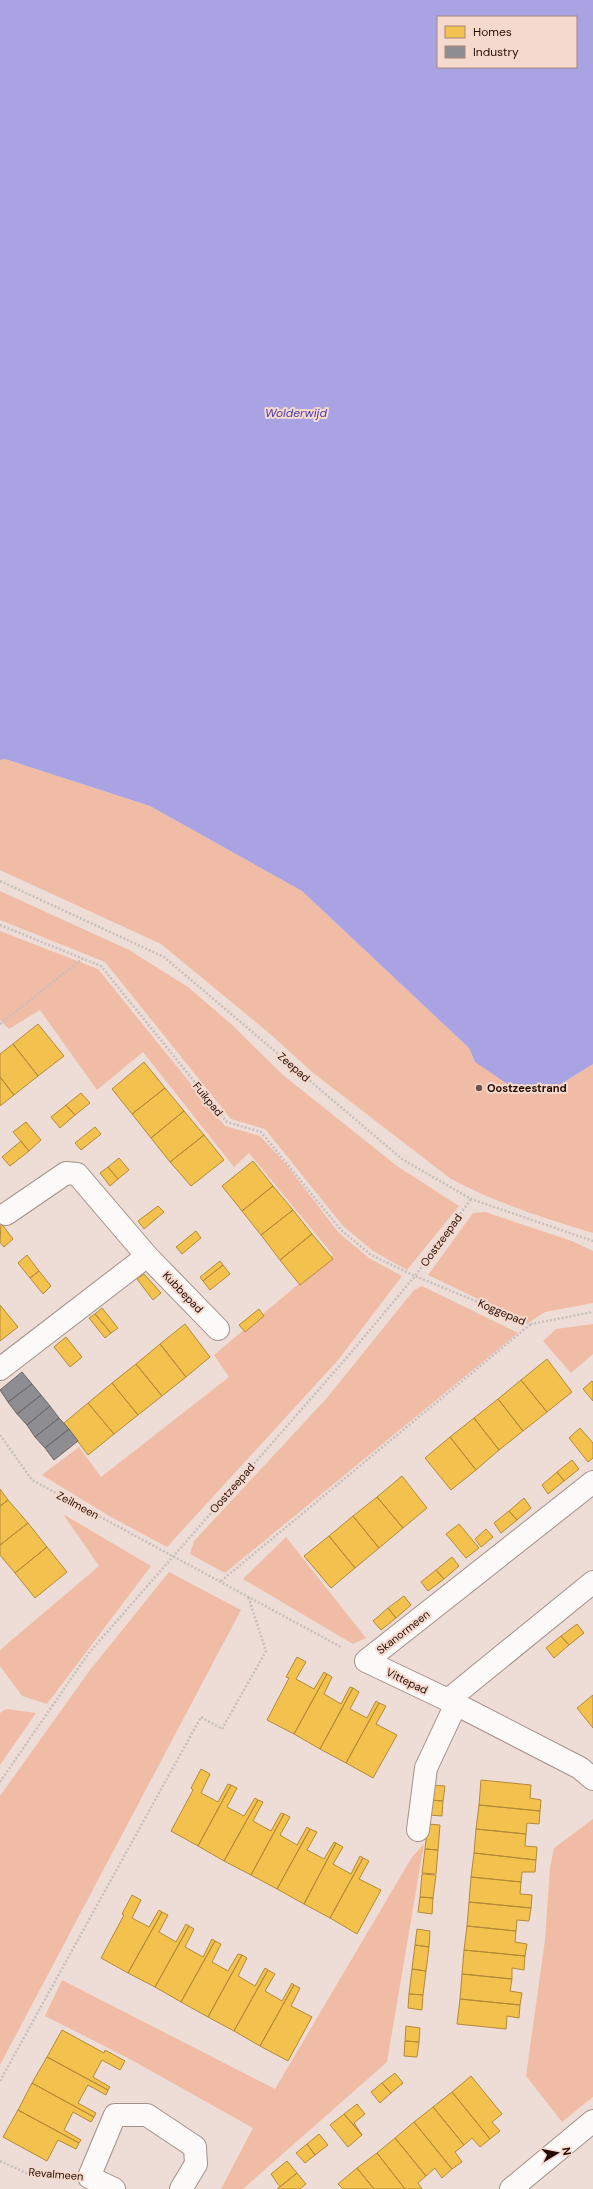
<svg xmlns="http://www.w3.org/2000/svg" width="593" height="2189" font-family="'DM Sans',sans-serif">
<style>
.grass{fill:#f1bca6}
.water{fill:#aaa3e3;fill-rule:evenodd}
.homes{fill:#f2c14e;stroke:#b48a38}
.industry{fill:#8d8d92;stroke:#6e6667}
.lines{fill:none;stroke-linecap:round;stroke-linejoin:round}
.minor-casing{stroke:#a39088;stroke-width:24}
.path{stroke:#c7bfbd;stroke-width:2.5;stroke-dasharray:2 2;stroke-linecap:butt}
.minor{stroke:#fcfaf9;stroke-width:22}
.poi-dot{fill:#6a544d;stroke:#f6d9cd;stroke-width:1.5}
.labels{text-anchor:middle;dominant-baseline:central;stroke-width:4;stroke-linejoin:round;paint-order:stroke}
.street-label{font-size:11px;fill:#240b03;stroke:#f6d9cd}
.poi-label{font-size:11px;font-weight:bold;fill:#240b03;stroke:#f6d9cd;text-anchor:start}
.water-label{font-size:12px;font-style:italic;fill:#4c3caa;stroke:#f6d9cd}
</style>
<rect width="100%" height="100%" fill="#edddd6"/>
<path class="grass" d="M5,759L150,806L302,891L469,1048L475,1062L553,1089L593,1064V1233C544,1218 496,1203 451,1179L312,1072L269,1033L161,944L0,870V760Z
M0,891L129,950L188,987L230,1023L283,1075L397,1166L459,1206L407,1270L373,1251L343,1226L265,1129L231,1119L105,962L0,920Z
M0,931L98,969L225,1126L260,1136L285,1163L339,1233L369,1258L402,1276L339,1359L167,1547L111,1517L42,1475L79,1447L101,1477L229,1377L214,1355L333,1255L249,1153L234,1167L143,1052L97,1090L40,1010L9,1029L0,1020Z
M485,1212L572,1241L593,1251V1303L545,1312L528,1323L428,1275L473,1213Z
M422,1286L518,1333L225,1573L190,1554L194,1541L326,1399L414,1290Z
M593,1324V1354L571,1373L543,1341L556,1329Z
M63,1514L151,1566L47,1704L22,1696L0,1666V1650L99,1566Z
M286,1537L366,1638L353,1644L243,1579Z
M169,1572L241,1610L0,2065V1796L90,1670Z
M6,1709L36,1713L0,1765V1713Z
M593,1819V2097L562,2122L526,2076L545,1940L550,1868L554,1848Z
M424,1844L387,2062L243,2189H221L253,2128L128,2058L45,2016L62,1980L275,2089L412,1857Z"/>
<path class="water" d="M0,0H593V1064L553,1089L536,1092L512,1087L475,1062L469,1048L302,891L150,806L5,759L0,760ZM438,17H576V67H438Z"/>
<path class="homes" d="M38,1024L64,1056L38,1076L13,1044Z
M13,1044L38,1076L14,1095L0,1077V1054Z
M144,1062L165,1088L132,1114L112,1089Z
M0,1077L14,1095L0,1106Z
M165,1088L184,1111L151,1138L132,1114Z
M81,1093L90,1103L75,1115L66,1105Z
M66,1105L75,1115L60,1128L51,1117Z
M184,1111L204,1135L170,1162L151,1138Z
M26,1122L41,1140L29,1151L13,1132Z
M95,1127L101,1134L81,1150L75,1143Z
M204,1135L224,1160L191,1186L170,1162Z
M21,1141L29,1151L10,1166L2,1157Z
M119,1158L129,1170L118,1179L108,1167Z
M253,1161L273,1186L242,1211L222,1186Z
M108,1167L118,1179L110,1186L100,1173Z
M273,1186L293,1210L261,1235L242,1211Z
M158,1206L164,1212L144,1229L138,1221Z
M293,1210L312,1234L280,1260L261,1235Z
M1,1223L13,1239L4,1247L0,1242Z
M196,1231L201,1238L182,1254L176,1247Z
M312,1234L333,1259L300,1285L280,1260Z
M27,1255L39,1271L30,1278L18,1263Z
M220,1261L223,1265L203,1281L200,1277Z
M223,1265L230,1274L210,1290L203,1281Z
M39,1271L51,1286L43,1294L30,1278Z
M144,1274L161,1293L153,1300L137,1279Z
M0,1305L18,1327L0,1341Z
M102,1308L118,1328L111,1333L95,1314Z
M259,1309L264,1316L245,1332L239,1325Z
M95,1314L111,1333L105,1338L89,1318Z
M185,1324L210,1357L186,1377L160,1344Z
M66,1337L82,1357L70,1367L54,1347Z
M160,1344L186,1377L162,1396L136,1364Z
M547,1359L572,1392L547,1412L521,1380Z
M136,1364L162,1396L138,1415L112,1383Z
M521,1380L547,1412L523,1431L498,1399Z
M592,1381L593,1382V1401L583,1389Z
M112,1383L138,1415L114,1434L88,1403Z
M498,1399L523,1431L499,1450L474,1418Z
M88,1403L114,1434L88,1455L64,1423Z
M474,1418L499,1450L476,1470L450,1437Z
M580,1428L593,1443V1458L588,1462L569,1438Z
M450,1437L476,1470L451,1490L425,1458Z
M572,1460L579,1469L564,1481L557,1472Z
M557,1472L564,1481L548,1494L542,1485Z
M402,1476L427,1508L403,1528L377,1497Z
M0,1489L8,1500L0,1506Z
M377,1497L403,1528L379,1548L353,1516Z
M524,1498L531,1508L517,1520L509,1511Z
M8,1500L28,1523L0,1545V1506Z
M509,1511L517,1520L501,1533L494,1523Z
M353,1516L379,1548L355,1568L329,1536Z
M28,1523L47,1547L15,1573L0,1555V1545Z
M459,1524L479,1548L466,1558L446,1534Z
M486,1529L493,1537L481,1547L475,1539Z
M329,1536L355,1568L331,1588L304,1556Z
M47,1547L67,1572L35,1598L15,1573Z
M452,1557L459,1566L444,1579L436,1570Z
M436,1570L444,1579L428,1591L421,1582Z
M404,1596L411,1605L396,1618L388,1608Z
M388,1608L396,1618L381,1630L373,1621Z
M577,1624L584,1633L569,1645L561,1636Z
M561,1636L569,1645L554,1658L546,1648Z
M297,1657L306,1662L296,1679L314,1689L324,1672L327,1674L294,1734L267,1720L289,1678L286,1677Z
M327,1674L332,1677L324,1694L341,1704L350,1687L353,1688L320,1749L294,1734Z
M353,1688L359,1692L350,1709L367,1718L376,1701L379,1703L346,1763L320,1749Z
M593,1695V1728L577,1708Z
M379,1703L386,1706L376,1724L397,1735L373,1778L346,1763Z
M201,1769L210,1774L201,1793L218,1802L228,1784L231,1785L198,1846L171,1831L193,1790L191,1788Z
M481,1780L531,1785L530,1798L541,1800L540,1811L479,1805Z
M231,1785L237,1788L227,1807L244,1816L255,1798L258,1800L224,1861L198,1846Z
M431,1785L445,1786L443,1801L430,1800Z
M258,1800L263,1802L253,1821L271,1831L281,1813L284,1814L251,1875L224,1861Z
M430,1800L443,1801L442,1816L429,1815Z
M479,1805L540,1811L539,1824L527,1823L526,1834L476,1829Z
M284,1814L290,1817L280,1835L297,1845L307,1827L310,1829L277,1889L251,1875Z
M428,1824L440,1825L438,1850L425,1849Z
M310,1829L317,1832L307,1850L324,1859L334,1842L336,1843L304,1904L277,1889Z
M476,1829L526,1834L525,1846L537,1847L536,1860L474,1853Z
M336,1843L343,1847L333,1864L351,1874L360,1856L363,1858L330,1918L304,1904Z
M425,1849L438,1850L436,1874L422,1873Z
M474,1853L536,1860L535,1872H522L521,1882L471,1877Z
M363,1858L369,1861L359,1879L381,1890L357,1934L330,1918Z
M422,1874L436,1875L433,1898L420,1897Z
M471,1877L521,1882L520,1894L532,1895L531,1908L469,1902Z
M132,1895L141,1900L132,1918L149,1927L159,1910L162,1912L128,1973L101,1958L124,1915L122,1914Z
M420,1897L433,1898L432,1914L418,1912Z
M469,1902L531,1908L529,1921L517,1920L516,1931L467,1926Z
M162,1912L168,1915L159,1932L176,1942L186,1924L189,1926L155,1987L128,1973Z
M189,1926L194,1929L185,1947L203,1957L212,1939L215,1941L181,2002L155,1987Z
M467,1926L516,1931L515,1942L527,1944L525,1956L464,1950Z
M417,1929L430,1931L429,1947L415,1945Z
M215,1941L221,1944L212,1962L228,1971L238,1954L242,1955L208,2017L181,2002Z
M415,1945L429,1947L426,1971L412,1969Z
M464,1950L525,1956L524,1970L512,1968V1979L462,1974Z
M242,1955L247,1958L238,1976L255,1986L265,1968L268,1970L234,2031L208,2017Z
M412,1969L426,1971L423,1995L409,1994Z
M268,1970L275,1974L265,1991L282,2001L292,1983L294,1985L260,2046L234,2031Z
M462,1974L512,1979L510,1991L522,1993L520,2005L460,1999Z
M294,1985L300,1988L291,2006L312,2017L288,2061L260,2046Z
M409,1994L423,1995L422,2010L408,2008Z
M460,1999L520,2005L519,2018L507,2016L506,2029L457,2024Z
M406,2026L420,2028L419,2042L405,2041Z
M62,2030L104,2053L105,2050L125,2061L120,2070L102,2060L93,2077L110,2087L108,2090L47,2057Z
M405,2041L419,2042L417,2057L404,2056Z
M47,2057L108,2090L106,2095L88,2085L78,2103L96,2113L94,2117L32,2083Z
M395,2073L403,2083L391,2093L382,2083Z
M471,2076L502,2114L492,2122L500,2131L490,2139L452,2092Z
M32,2083L94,2117L91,2122L73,2112L64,2130L81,2140L79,2143L18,2110Z
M382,2083L391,2093L380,2103L371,2092Z
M452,2092L490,2139L480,2147L472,2138L464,2145L433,2107Z
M357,2104L365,2114L354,2123L362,2135L344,2114Z
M433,2107L464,2145L455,2152L462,2162L452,2169L414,2122Z
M18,2110L79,2143L76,2149L58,2140L47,2161L3,2137Z
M344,2114L362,2135L348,2147L330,2125Z
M414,2122L452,2169L442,2178L435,2168L426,2176L395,2138Z
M319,2134L328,2145L315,2155L307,2144Z
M395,2138L426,2176L418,2183L422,2189H405L377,2153Z
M307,2144L315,2155L305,2163L296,2153Z
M377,2153L405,2189H374L357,2168Z
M287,2161L297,2173L280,2187L271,2174Z
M357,2168L374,2189H343L338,2184Z
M297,2173L306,2184L300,2189H277Z"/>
<path class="industry" d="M22,1372L32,1384L8,1402L0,1390Z
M32,1384L41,1395L17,1414L8,1402Z
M41,1395L50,1406L27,1425L17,1414Z
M50,1406L59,1418L35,1437L27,1425Z
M59,1418L69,1429L45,1448L35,1437Z
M69,1429L78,1441L54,1460L45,1448Z"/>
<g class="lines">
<g class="minor-casing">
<path id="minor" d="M6,1214L66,1173L77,1174L147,1256L218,1329
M0,1369L147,1256
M593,1582L448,1700L580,1768L593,1779
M448,1700L366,1661L593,1482
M418,1830L426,1768L456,1704
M114,2189L89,2177L115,2115H147L195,2147L196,2164L181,2189
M511,2189L593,2121"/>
</g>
<path class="path" d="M0,881L164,957L402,1159L471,1199L593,1241
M0,925L101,966L227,1122L261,1132L341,1230L371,1255L415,1276L531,1324L593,1312
M0,1024L82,959
M0,1435L32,1480L341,1647
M221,1581L531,1324
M0,1782L88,1654L349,1355L415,1276L471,1199
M0,2081L201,1717L222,1729L266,1651L248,1596
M0,2161L26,2173L61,2175"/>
<use href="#minor" class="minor"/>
</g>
<circle class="poi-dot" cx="479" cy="1088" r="4"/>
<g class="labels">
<g class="street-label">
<text transform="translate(294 1067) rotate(41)">Zeepad</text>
<text transform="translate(208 1099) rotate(51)">Fuikpad</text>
<text transform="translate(441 1240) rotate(-54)">Oostzeepad</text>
<text transform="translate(183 1292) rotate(46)">Kubbepad</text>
<text transform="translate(502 1312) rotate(23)">Koggepad</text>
<text transform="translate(232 1488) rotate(-49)">Oostzeepad</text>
<text transform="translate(78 1505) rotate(28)">Zeilmeen</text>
<text transform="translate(403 1632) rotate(-38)">Skanormeen</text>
<text transform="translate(407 1681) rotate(26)">Vittepad</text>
<text transform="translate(56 2174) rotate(5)">Revalmeen</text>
</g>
<g class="poi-label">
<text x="487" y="1088">Oostzeestrand</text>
</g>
<g class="water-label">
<text x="296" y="413">Wolderwijd</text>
</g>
</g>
<rect x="437" y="16" width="140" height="52" fill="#f6d9cd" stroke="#a2877c"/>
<rect x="445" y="26" width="20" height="12" fill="#f2c14e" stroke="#a2877c"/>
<text x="473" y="36" font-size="12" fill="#240b03">Homes</text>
<rect x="445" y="46" width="20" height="12" fill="#8d8d92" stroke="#a2877c"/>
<text x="473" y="56" font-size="12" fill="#240b03">Industry</text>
<g transform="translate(557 2153) rotate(80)" stroke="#f6d9cd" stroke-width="3" paint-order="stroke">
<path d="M0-3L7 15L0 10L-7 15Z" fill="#240b03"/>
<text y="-6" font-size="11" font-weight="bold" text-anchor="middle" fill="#240b03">N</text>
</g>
</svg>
